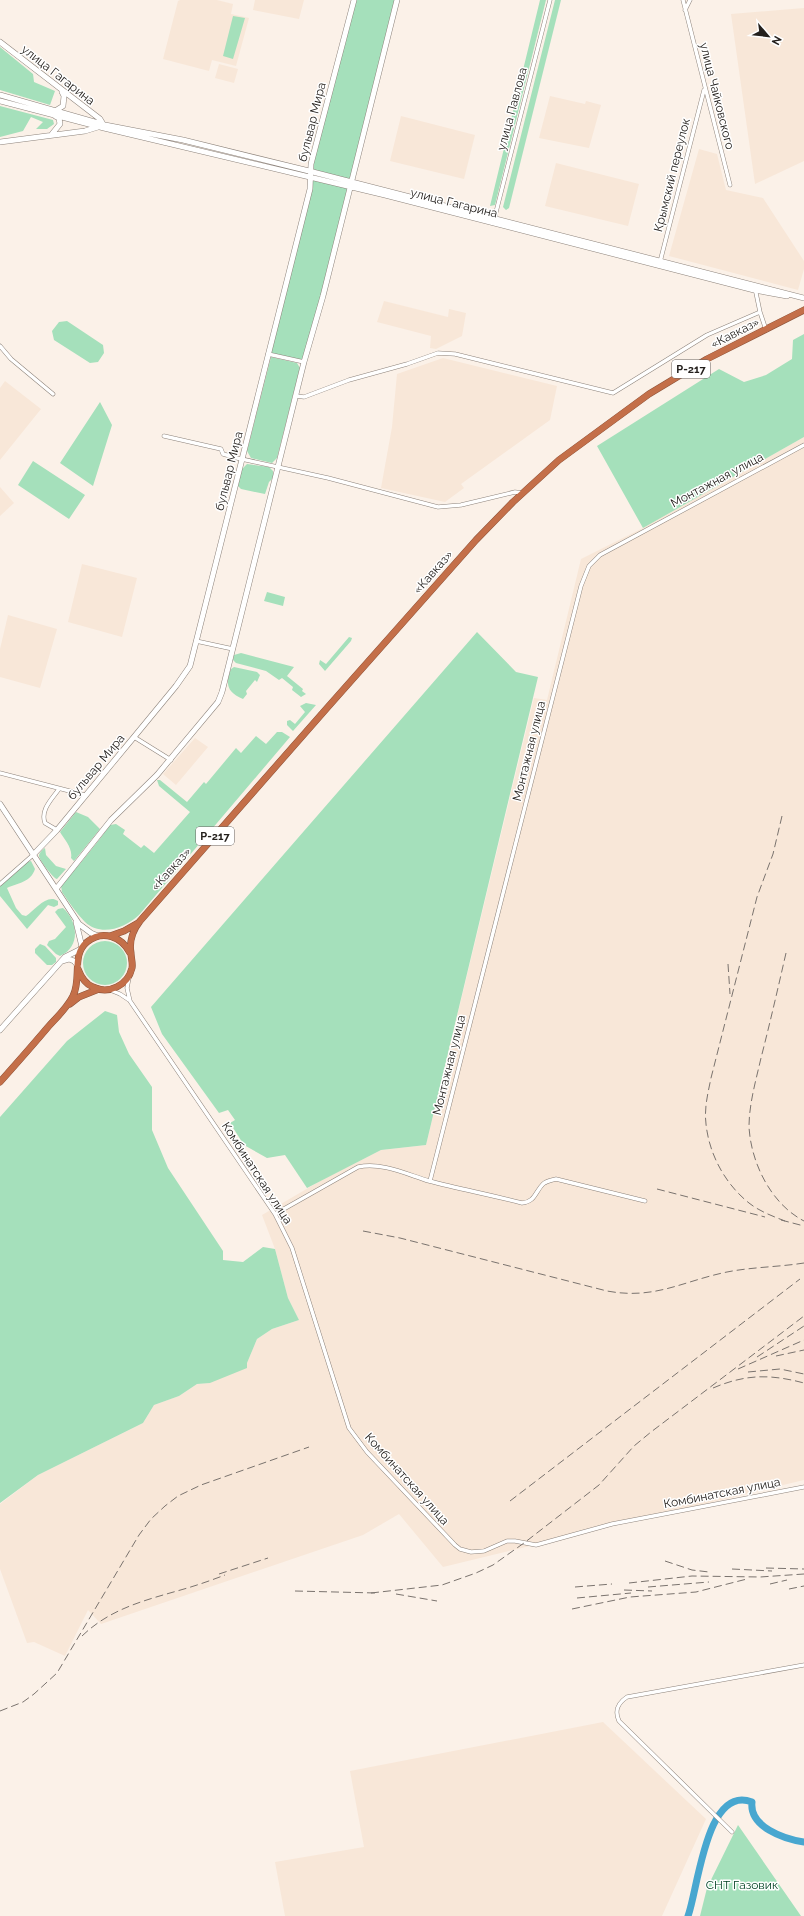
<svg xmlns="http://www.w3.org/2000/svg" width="804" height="1916" font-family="Raleway,sans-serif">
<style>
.built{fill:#f8e7d8}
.green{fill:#a5e0bb}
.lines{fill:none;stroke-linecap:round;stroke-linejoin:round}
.river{stroke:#48a7d0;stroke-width:7}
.street-casing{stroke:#8d837b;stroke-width:4.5}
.secondary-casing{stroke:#8d837b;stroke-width:6}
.highway-casing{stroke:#8c533a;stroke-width:7}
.street{stroke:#fff;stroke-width:3.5}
.secondary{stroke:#fff;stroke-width:5}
.highway{stroke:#c46f49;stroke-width:6}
.rail{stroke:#7a736e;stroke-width:1;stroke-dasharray:8 4;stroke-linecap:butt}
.labels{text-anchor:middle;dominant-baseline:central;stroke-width:3;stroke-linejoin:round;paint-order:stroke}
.shield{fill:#fff;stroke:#666361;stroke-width:1}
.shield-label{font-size:11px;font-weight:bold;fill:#24201d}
.street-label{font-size:12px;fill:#24201d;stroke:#fff}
.park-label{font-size:12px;fill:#004223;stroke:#fff}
</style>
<rect width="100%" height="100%" fill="#fbf1e8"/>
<path class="built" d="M180,0H217L233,4L231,14L249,18L236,66L212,60L209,71L163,59L178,1Z
M255,0H304L299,19L253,10Z
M804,8V161L755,184L731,14Z
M219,64L238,69L234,83L215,78Z
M550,96L585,104L586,101L601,105L589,148L539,138Z
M401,116L475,135L464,179L390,161Z
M699,149L717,154L726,190L763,198L804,261V269L798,290L669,256Z
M556,163L639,184L628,226L545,206Z
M384,301L448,317L449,309L466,313L462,336L436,349L430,348L431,336L377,322Z
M443,358L557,386L550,420L461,484L464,488L445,502L381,488L392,427L397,374Z
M5,381L41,409L0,460V388Z
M804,437V1480L443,1567L399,1514L363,1535L101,1624L88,1610L65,1656L34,1642L27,1643L0,1569V1504L38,1475L143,1423L154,1405L179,1396L197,1384L210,1383L247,1363L257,1339L272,1329L299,1320L288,1298L275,1249L262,1215L327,1177L381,1150L426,1145L534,698L547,700L581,559L643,528Z
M0,487L14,503L0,516Z
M82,564L137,578L122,637L68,622Z
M8,615L57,629L40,688L0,677V649Z
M195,738L208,747L176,785L163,774Z
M603,1722L706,1819L662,1916H285L275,1862L364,1847L350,1771Z"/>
<path class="green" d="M354,0H397L304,362L268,354L310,189V174Z
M540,0H546L495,205L490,206Z
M555,0H561L509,208L506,210L503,207Z
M233,16L245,18L233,59L223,56Z
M0,47L33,74L34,82L55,91L50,105L0,90Z
M0,106L53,120L54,124L47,129H36L43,122L31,117L23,131L0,137Z
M67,321L103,345L104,353L98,362L90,363L54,340L52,331L59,322Z
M804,334V437L643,528L597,446L719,369L744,382L766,375L792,359L793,340Z
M271,357L297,363L300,368L277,458L272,463L251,458L247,451Z
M100,402L112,425L93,486L60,463Z
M33,461L85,495L69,519L18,485Z
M247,464L269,467L273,471V478L269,482L265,494L241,489L238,486L242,469Z
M267,592L285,597L283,606L264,601Z
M477,632L516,672L538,677L426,1145L381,1150L307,1188L285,1155L267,1158L244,1145L230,1123L235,1120L228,1110L219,1113L162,1034L151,1007Z
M349,637L352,638L351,641L325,671L319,664L320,660L326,664Z
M241,653L294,667L287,676L303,689L302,691L306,694L301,697L292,690L293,687L282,678L279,680L266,671L236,663L233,660L234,655Z
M234,667L257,672L260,675L257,682L255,680L246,691L247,694L243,699C227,692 225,684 231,669Z
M306,703L316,705L293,731L287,725V721L290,720L295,724L305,712L300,706Z
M277,732H282L290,737L139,915C125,928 101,937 85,922C76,913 69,902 62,892L61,886C78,866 96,845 110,825L116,824L125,830L123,834L141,848L144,845L154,853L190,812L159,786L157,780H160L187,802L204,782L206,784L236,748L241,753L256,736L266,744Z
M76,812L88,817L100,829L74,861L71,858C73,848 64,839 60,832Z
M45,848L46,855L56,866L66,869L57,879C53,878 40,861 39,856C39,853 42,850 45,848Z
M31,861L35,869C31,882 18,883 7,888L16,908L22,915L26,916C35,910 47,893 58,901V905L54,907L48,905L27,929L0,896V886L27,862Z
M63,908C78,921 81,947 60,956L56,954L47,945L49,941L55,939L66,927L55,912L58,909Z
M83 963a22 22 0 1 1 44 0a22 22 0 1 1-44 0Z
M40,944L45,946L56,958V962L52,965H47L35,953V949Z
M105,1011L117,1015L119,1032L129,1054L152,1087V1130L168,1168L223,1251V1260L243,1262L263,1247L275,1249L288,1298L299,1320L272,1329L257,1339L247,1363V1368L210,1383L197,1384L179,1396L154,1405L143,1423L38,1475L0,1503V1117L67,1041Z
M738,1825L801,1916H700L707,1888Z"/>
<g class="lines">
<path class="river" d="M688,1916C698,1890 706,1784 752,1802C749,1827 784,1839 804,1842"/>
<g class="street-casing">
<path id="street" d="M683,0L730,185
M685,10L690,0
M494,220L550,0
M660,262L704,90
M760,312L766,330
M0,346L11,359L53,394
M268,354L304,362
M296,396L304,397L349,380L407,364L438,353L455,354L613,393L707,335L760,312L755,288
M164,436L221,449L223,454L237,458L328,478L438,507L461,505L515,492L523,493
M196,641L233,649
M134,737L171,760
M0,773L85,795
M57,830L45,823C40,810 52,799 59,789
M0,884L33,855
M129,978L127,988L130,1001L275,1214L292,1248L349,1428L367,1452L455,1545L460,1549L471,1552L484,1551L507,1541H515L536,1545L612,1524L804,1487
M110,990L120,994L129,1000
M430,1181L581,586L589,566L600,555L804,445
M275,1214L358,1167C382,1162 406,1174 429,1181C460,1189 491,1195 522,1203C535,1202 535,1192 543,1184C546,1181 552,1180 556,1179L645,1201
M732,1832L619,1721C614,1710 618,1703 627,1697L804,1665"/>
</g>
<g class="secondary-casing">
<path id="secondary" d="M0,42L100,119L103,124
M0,95L105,125L183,140L305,170L804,298
M0,101L104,128L385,195L754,290L787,296
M55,111L63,106L64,96L62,92
M52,134L60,124L59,118L55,116
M0,142L85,131L98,127
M0,804L79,924L91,933L98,936
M33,855L57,830L134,737L176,686L190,666L310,189L311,164L354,0
M56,889L111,820L157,775L218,702L222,692L304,362L323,296L397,0
M76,922L82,947
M62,961L69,959L74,961L78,966
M0,1030L65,957L81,949"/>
</g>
<g class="highway-casing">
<path id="highway" d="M110,936L124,931L138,923
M78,969C81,977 85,984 93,987C109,995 128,985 132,968C133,963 131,958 131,953C129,942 133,930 140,921L327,708L476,540L513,502L559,460L649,394L707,359L804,310
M70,1004L79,997L99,989
M0,1082C16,1064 32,1046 48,1027C57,1017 67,1008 73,996C82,979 71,955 87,942C103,929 122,937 130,953"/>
</g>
<use href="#street" class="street"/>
<use href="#secondary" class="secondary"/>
<use href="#highway" class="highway"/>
<path class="rail" d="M782,816L773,854L757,897L711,1078C708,1093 704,1108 706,1124C709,1154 725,1184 749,1203C759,1211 772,1216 785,1221
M786,953C778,988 770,1023 761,1058C756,1080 749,1104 749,1127C751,1163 771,1204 804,1221
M728,964L730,994
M657,1189L765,1217
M781,1220L804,1226
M363,1231L400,1238L607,1291C655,1300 683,1281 727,1272C752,1267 779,1267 804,1263
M776,1356L804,1350
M757,1357L804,1326
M738,1369L804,1340
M748,1372L780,1369L804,1374
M713,1388C746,1374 770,1374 804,1383
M510,1501L800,1279
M665,1561L692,1570L709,1572
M766,1568L804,1569
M732,1569L772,1571
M219,1574L268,1558
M629,1583L692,1576L760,1577L804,1574
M770,1584L787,1580
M575,1587L612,1584
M648,1587L709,1582
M789,1589L804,1586
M624,1590L652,1591
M295,1591L376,1593
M371,1593L442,1585L476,1573L493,1565L524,1543L599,1485L634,1446L651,1432L804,1316
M396,1594L437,1601
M577,1598L631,1593
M572,1609L630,1597L696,1592L747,1579
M82,1636C111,1608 146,1600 184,1589C198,1585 212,1580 225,1575
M0,1711L23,1702L34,1694L57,1673L139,1535L151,1519L165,1506L178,1496L201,1485L309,1447"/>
</g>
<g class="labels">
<g class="shield">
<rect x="672" y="360" width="38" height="18" rx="3"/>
<rect x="196" y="827" width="38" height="18" rx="3"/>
</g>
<g class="shield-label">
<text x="691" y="369">Р-217</text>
<text x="215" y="836">Р-217</text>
</g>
<g class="street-label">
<text transform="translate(58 75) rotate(38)">улица Гагарина</text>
<text transform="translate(717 96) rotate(76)">улица Чайковского</text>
<text transform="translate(512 109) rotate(-75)">улица Павлова</text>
<text transform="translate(312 122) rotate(-76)">бульвар Мира</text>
<text transform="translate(672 175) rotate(-76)">Крымский переулок</text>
<text transform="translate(454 203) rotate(14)">улица Гагарина</text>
<text transform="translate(735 333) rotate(-27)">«Кавказ»</text>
<text transform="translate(229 471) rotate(-76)">бульвар Мира</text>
<text transform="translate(717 480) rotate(-28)">Монтажная улица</text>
<text transform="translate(433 572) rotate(-49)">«Кавказ»</text>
<text transform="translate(529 751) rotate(-76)">Монтажная улица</text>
<text transform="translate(96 767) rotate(-50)">бульвар Мира</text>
<text transform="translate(171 869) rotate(-48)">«Кавказ»</text>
<text transform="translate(449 1065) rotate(-76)">Монтажная улица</text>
<text transform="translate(257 1173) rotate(57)">Комбинатская улица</text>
<text transform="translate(407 1479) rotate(48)">Комбинатская улица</text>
<text transform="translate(722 1493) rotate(-11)">Комбинатская улица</text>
</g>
<g class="park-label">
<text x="742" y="1885">СНТ Газовик</text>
</g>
</g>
<g transform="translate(768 36) rotate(118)" stroke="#ffffff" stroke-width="3" paint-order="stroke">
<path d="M0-3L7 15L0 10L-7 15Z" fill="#24201d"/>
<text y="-6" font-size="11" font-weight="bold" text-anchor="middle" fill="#24201d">N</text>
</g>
</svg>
